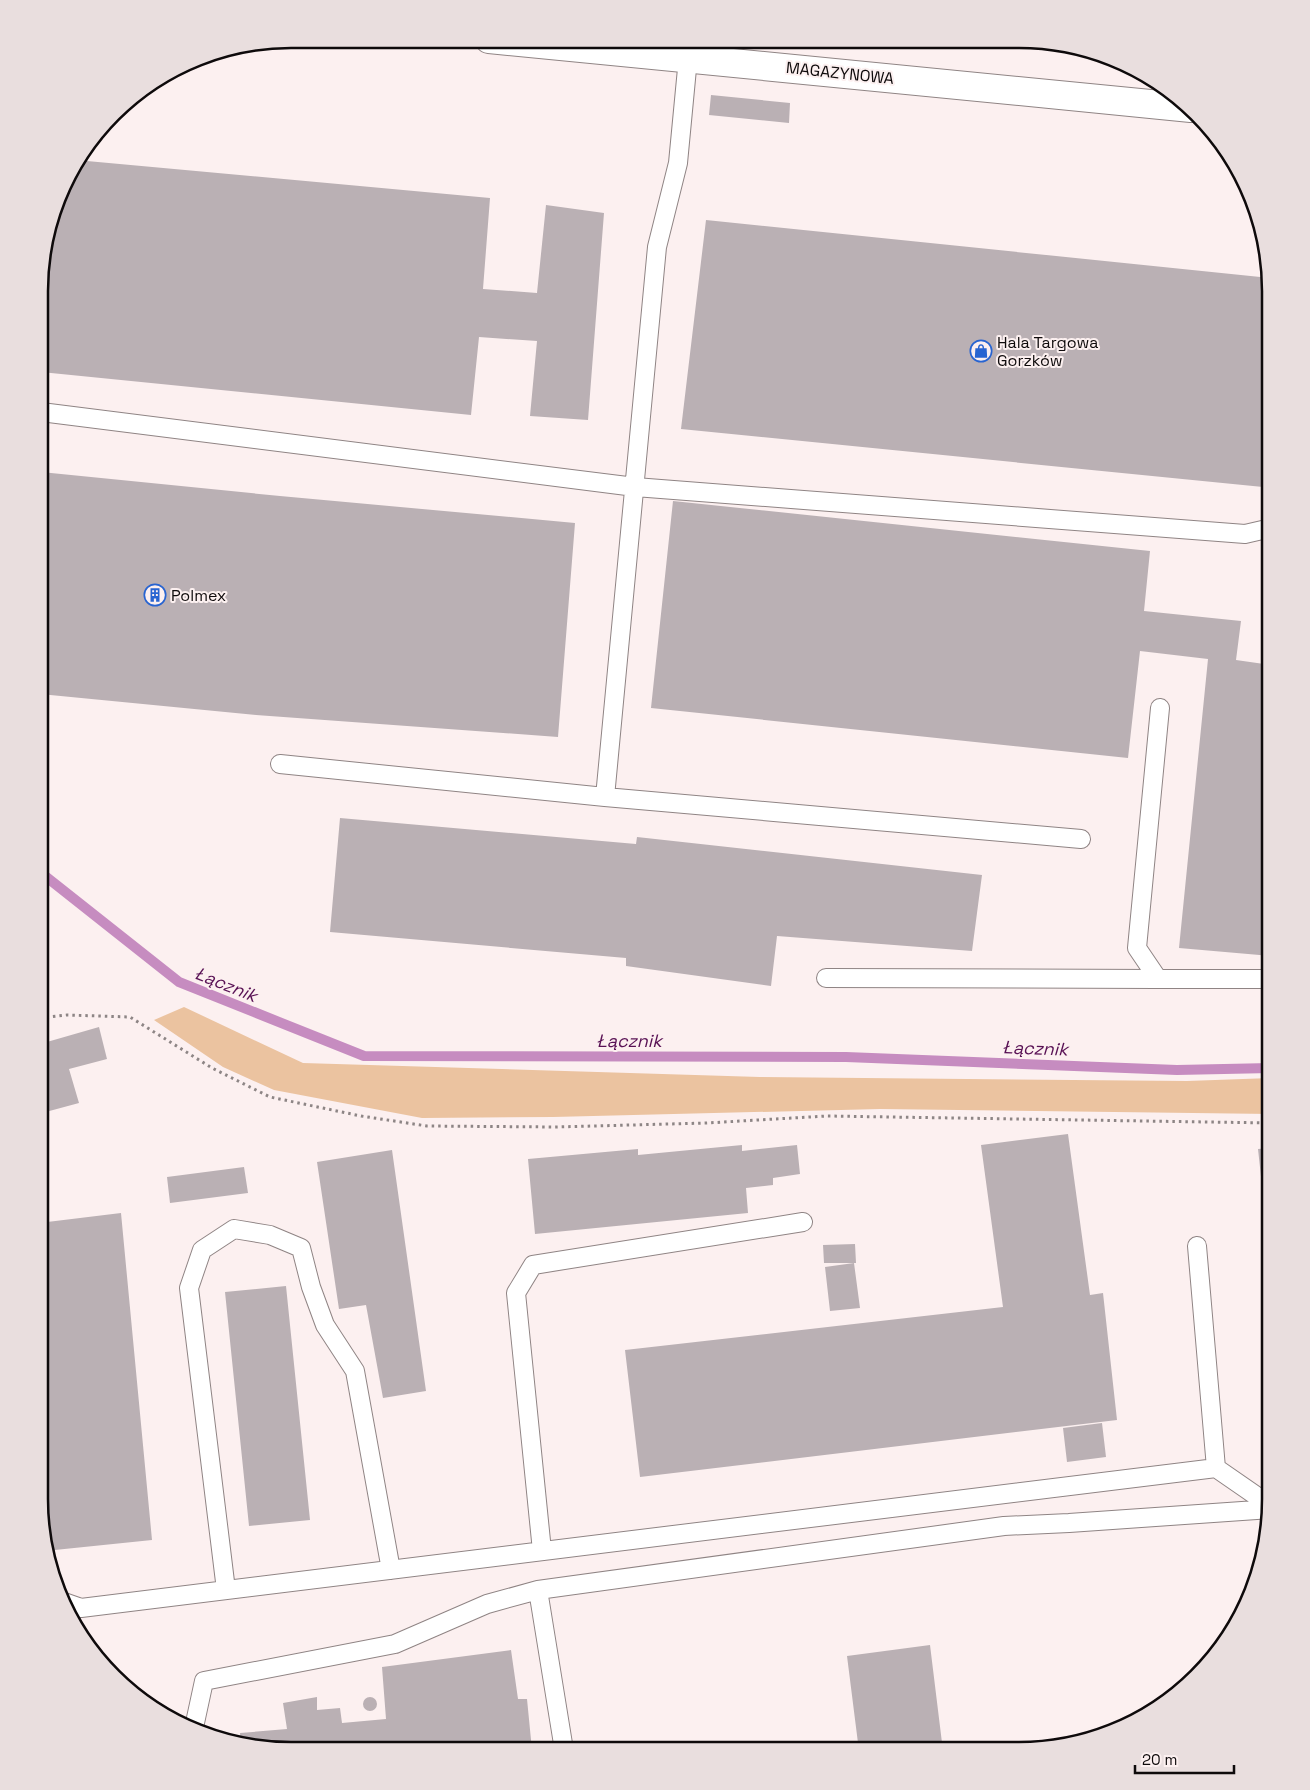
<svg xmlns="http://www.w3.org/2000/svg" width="1310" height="1790" font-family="'Space Grotesk',sans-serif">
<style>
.green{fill:#ebc3a0}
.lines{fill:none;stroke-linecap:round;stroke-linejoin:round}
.stream{stroke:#c68cc0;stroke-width:10}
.building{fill:#bab0b4}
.lane-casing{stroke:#8f8484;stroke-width:20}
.street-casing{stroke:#8f8484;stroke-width:30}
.path{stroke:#8d8585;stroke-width:3;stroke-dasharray:2.5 4;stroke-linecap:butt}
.lane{stroke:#fff;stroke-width:18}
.street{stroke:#fff;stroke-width:28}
.labels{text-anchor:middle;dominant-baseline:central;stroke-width:4;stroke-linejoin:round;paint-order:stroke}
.street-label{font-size:16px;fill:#0e0a0b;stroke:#fcf0f0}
.poi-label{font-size:16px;fill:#0e0a0b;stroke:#fcf0f0;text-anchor:start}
.water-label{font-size:18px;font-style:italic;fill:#581154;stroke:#fcf0f0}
.rim{fill:none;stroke:#0e0a0b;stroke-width:2.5}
</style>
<rect width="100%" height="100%" fill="#fcf0f0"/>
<path class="green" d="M184,1007L303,1063L760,1077L1187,1081L1271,1078V1114L880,1109L553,1117L422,1118L274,1090L223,1067L154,1020Z"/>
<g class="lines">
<path class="stream" d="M40,872L179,982L364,1056L846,1057L1177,1070L1271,1068"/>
</g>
<path class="building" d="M711,95L790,103L789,123L709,115Z
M76,160L490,198L483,289L537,293L546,205L604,213L588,420L530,416L537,341L479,337L471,415L41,372V257L72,165Z
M706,220L1270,278L1271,290V412L1263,487L681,429Z
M41,472L280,496L575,523L558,737L256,715L40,694Z
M673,501L1150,551L1144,611L1241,621L1236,660L1271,665V956L1179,948L1208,659L1140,651L1128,758L651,708Z
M340,818L636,844L637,837L982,875L972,951L777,936L771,986L626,966V958L330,932Z
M99,1027L107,1059L69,1069L79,1103L42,1113L39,1105L40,1044Z
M1068,1134L1090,1295L1103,1293L1117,1420L640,1477L625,1350L1003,1307L981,1145Z
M742,1145V1151L797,1145L800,1174L773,1178V1185L746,1188L748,1213L535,1234L528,1159L638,1149V1155Z
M1271,1148V1259H1270L1258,1149Z
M392,1150L426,1391L383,1398L366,1305L339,1309L317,1162Z
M244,1167L248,1193L170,1203L167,1177Z
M121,1213L152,1540L45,1551L39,1487V1223Z
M855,1244L856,1263H824L823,1245Z
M854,1263L860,1308L830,1311L825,1267Z
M286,1286L310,1520L249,1526L225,1292Z
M1102,1423L1106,1457L1067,1462L1063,1428Z
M930,1645L943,1751H859L847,1656Z
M511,1650L518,1699H527L532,1750L258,1749L241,1745L240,1733L287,1729L283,1703L317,1697V1710L340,1708L342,1723L386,1719L382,1667Z
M363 1704a7 7 0 1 1 14 0a7 7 0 1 1-14 0Z"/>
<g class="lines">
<g class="lane-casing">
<path id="lane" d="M41,412L635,487L1245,534L1271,528
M1160,708L1137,948L1158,979H1271
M280,764L605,797L1081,839
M605,797L657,247L678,163L688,58
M826,978L1158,979
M1197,1246L1216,1468L1271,1506
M542,1551L516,1293L533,1265L803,1222
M226,1590L189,1288L202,1250L234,1229L270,1235L301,1248L311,1287L325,1325L355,1371L391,1570
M538,1590L564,1750
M61,1601L81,1608L1216,1468
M193,1732L204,1681L395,1644L487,1604L538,1590L1004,1526L1069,1523L1271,1509"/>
</g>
<g class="street-casing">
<path id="street" d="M489,39L1191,108"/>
</g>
<path class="path" d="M40,1018L67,1015L130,1017L212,1068L270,1097L361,1116L427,1126L555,1127L707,1123L827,1116L1271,1123"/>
<use href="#lane" class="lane"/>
<use href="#street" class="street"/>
</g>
<defs>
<g id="shop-ring" transform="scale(1.125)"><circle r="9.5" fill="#fcf0f0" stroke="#2864d1" stroke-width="1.5"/><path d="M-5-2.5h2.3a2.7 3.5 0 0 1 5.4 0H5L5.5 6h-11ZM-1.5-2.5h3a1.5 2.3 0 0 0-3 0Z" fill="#2864d1"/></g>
<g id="building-ring" transform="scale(1.125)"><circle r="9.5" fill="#fcf0f0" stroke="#2864d1" stroke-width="1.5"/><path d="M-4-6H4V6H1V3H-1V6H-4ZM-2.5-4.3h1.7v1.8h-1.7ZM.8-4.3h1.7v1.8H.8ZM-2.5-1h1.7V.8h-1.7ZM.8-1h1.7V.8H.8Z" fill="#2864d1"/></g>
</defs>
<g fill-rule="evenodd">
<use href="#shop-ring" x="981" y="351"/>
<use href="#building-ring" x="155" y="595"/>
</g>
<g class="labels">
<g class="street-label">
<text transform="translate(840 73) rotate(6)">MAGAZYNOWA</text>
</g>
<g class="poi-label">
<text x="997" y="342">Hala Targowa<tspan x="997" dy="18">Gorzków</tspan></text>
<text x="171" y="595">Polmex</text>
</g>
<g class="water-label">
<text transform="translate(226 984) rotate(22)">Łącznik</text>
<text x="629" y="1040">Łącznik</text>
<text transform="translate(1035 1048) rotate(2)">Łącznik</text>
</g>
</g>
<path d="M0 0H1310V1790H0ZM291 48H1019A243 243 0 0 1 1262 291V1499A243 243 0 0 1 1019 1742H291A243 243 0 0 1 48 1499V291A243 243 0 0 1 291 48Z" fill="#e9dede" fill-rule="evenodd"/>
<path class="rim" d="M291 48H1019A243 243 0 0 1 1262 291V1499A243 243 0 0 1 1019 1742H291A243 243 0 0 1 48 1499V291A243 243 0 0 1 291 48Z"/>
<path d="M1135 1765v8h99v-8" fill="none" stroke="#0e0a0b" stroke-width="2.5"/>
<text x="1142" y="1765" font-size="15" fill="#0e0a0b" stroke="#fcf0f0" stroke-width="4" paint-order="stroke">20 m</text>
</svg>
